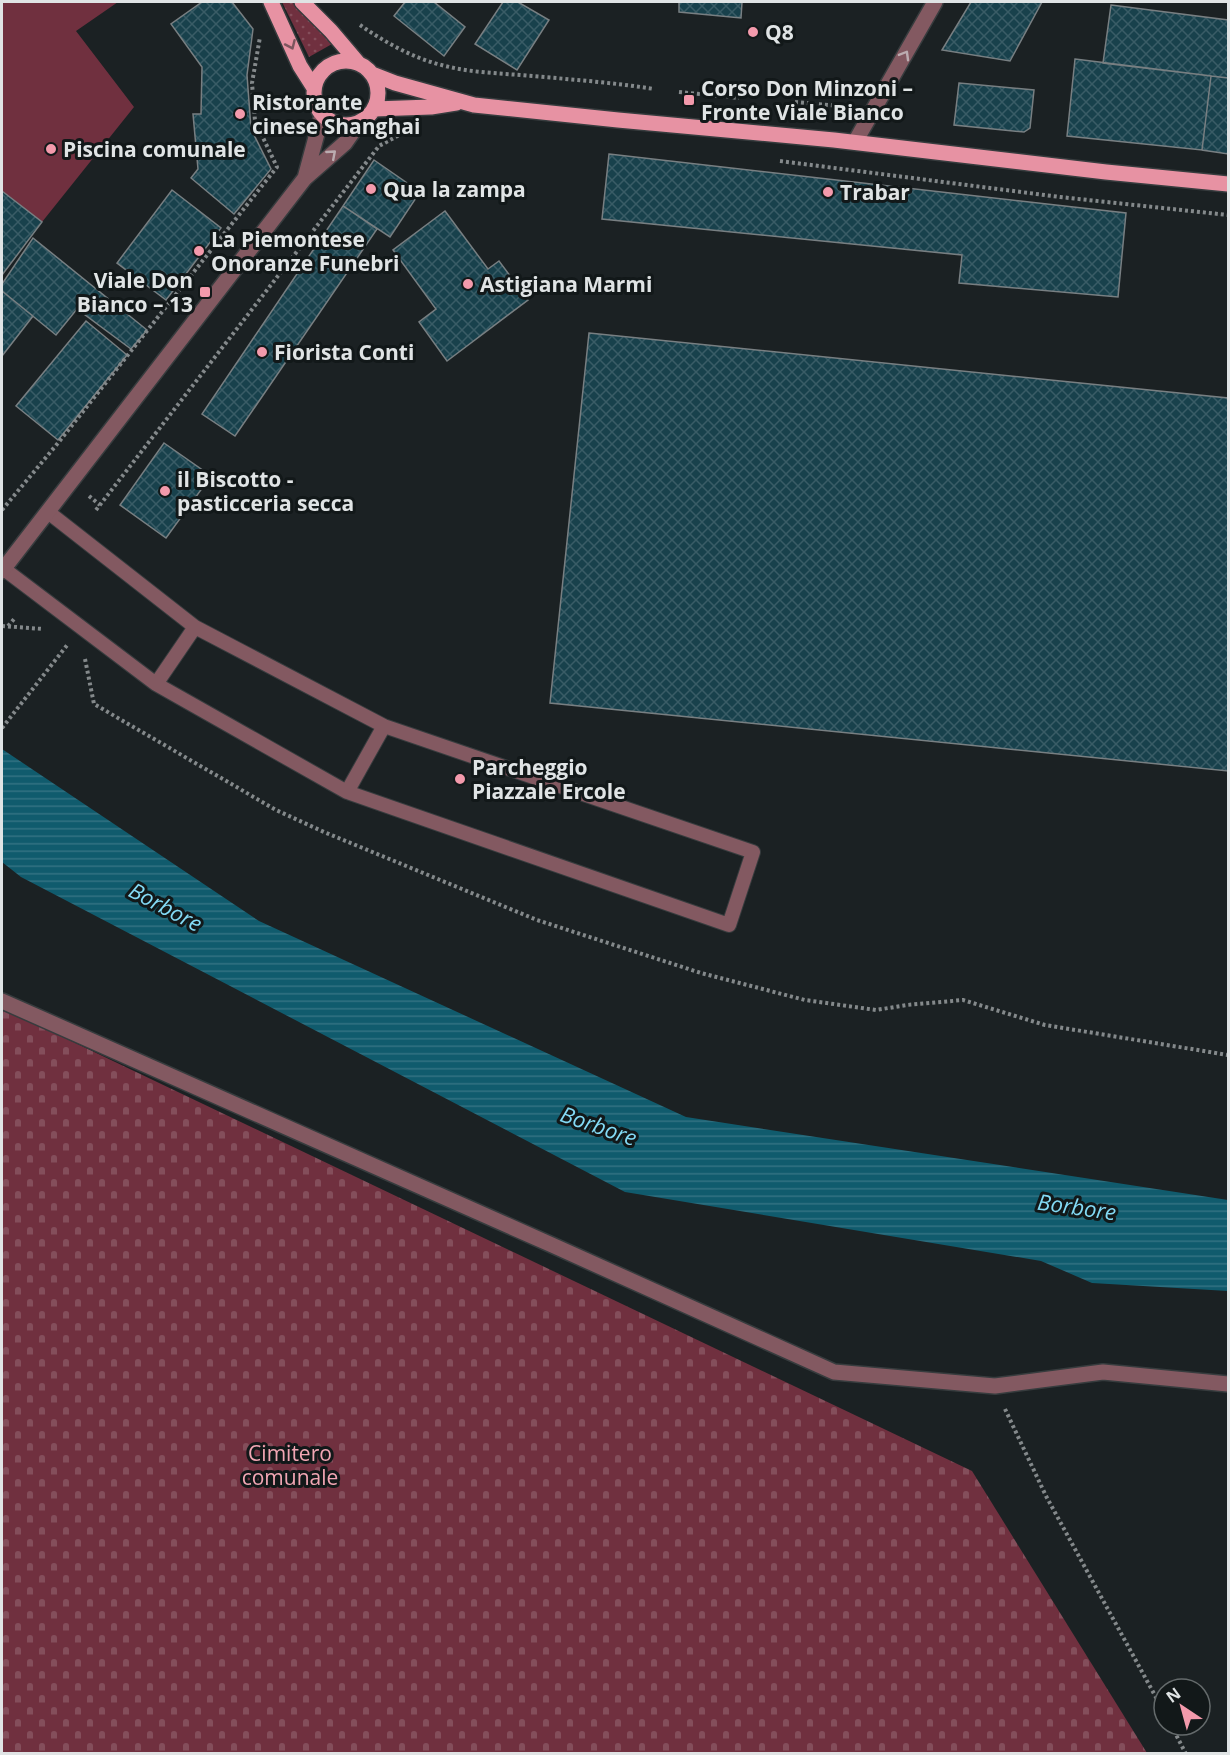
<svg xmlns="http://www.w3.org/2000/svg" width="1230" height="1755" font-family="'Open Sans',sans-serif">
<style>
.grass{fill:url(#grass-dots)}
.cemetery{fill:url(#cemetery-stones)}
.garden{fill:#70303f}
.water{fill:url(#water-rules)}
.building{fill:url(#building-cross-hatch);stroke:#787f82;stroke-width:1.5}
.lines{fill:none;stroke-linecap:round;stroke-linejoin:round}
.service-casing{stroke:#373c3e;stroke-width:16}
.minor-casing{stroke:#373c3e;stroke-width:18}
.tertiary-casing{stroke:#373c3e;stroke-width:18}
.primary-casing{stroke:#373c3e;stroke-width:18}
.path{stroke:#84898b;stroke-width:4;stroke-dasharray:3 3;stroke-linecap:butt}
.service{stroke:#835961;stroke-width:14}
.minor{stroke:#835961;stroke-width:15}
.tertiary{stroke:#835961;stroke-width:15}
.primary{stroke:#e792a3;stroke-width:15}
.oneway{stroke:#7c555e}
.oneway2{stroke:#bbacb0}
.poi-dot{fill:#f39aac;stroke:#121819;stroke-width:2}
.labels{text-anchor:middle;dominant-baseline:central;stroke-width:6;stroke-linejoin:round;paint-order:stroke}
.poi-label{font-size:21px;font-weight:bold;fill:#e0e4e5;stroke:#121819;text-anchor:start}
.park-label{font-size:21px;fill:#f2a6b4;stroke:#121819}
.water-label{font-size:22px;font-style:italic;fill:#83daf5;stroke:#121819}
</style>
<defs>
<pattern id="grass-dots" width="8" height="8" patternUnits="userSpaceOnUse" patternTransform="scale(1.5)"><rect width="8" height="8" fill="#70303f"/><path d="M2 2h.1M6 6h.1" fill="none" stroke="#844e5b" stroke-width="1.8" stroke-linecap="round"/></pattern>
<pattern id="cemetery-stones" width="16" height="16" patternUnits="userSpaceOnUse" patternTransform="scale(1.5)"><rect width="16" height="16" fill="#70303f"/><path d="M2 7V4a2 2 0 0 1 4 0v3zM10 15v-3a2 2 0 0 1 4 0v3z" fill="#844e5b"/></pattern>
<pattern id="water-rules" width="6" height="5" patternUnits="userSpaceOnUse" patternTransform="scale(1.5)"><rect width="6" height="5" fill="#105b6d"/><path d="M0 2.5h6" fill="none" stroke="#327282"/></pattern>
<pattern id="building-cross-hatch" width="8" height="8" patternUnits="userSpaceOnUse" patternTransform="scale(1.5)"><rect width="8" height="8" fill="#18414c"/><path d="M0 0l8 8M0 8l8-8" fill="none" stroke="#395c66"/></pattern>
</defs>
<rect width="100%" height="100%" fill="#1b2123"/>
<path class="grass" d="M282,2H296L332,44L309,57Z"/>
<path class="cemetery" d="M2,1008L972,1471L1147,1753H2Z"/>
<path class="garden" d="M2,2H118L76,31L134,107L42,222L2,191Z"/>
<path class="water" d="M2,749L259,921L686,1117L1228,1200V1291L1092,1283L1041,1261L625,1192L21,877L2,862Z"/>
<path class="building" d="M202,2H232L253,29L247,75L251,129L271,169L234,214L191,178L198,169L193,114H201L202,67L171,24Z
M405,2H434L465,27L444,56L394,16Z
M503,2H518L549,20L517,70L475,44Z
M679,2H742L741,18L679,12Z
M971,2H1042L1010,61L942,50Z
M1111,5L1228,20V78L1103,63Z
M1075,59L1211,76L1202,150L1067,136Z
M1211,76L1228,78V154L1202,150Z
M959,83L1034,90L1030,128L1024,132L954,125Z
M609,154L1126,213L1118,297L959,283L962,255L602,219Z
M374,160L420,192L390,237L343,206Z
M172,190L221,228L166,300L117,263Z
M2,191L42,222L2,275Z
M343,206L377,229L235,436L202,414Z
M445,211L488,269L499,261L528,300L447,361L419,322L436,309L393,250Z
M33,238L147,330L131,349L77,309L56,335L2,291V284Z
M2,291L33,316L2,356Z
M86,321L127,355L58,440L16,406Z
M589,333L1228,398V771L550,703Z
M164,443L211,476L166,538L120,505Z"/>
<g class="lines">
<g class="service-casing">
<path id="service" d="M4,569L156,684L347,792L729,925L753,852L384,726L195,627L48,512
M156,684L195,627
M347,792L384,726"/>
</g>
<g class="minor-casing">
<path id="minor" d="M855,142L935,2
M2,1001L552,1245L834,1372L995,1386L1103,1372L1228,1384"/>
</g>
<g class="tertiary-casing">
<path id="tertiary" d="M322,115L305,178L345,143L359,123
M2,571L305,178"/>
</g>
<g class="primary-casing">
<path id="primary" d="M271,2L300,66L314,88
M302,2L331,31L359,64
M314 93a32 32 0 1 1 64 0a32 32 0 1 1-64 0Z
M372,74L395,83L474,105L618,120L834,140L1106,172L1228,184
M374,109L431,107L456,103"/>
</g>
<path class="path" d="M360,25C383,41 411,57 438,64C465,72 493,73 520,75C565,79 610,82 654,89
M679,92L739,98
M795,102L849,107
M780,161L1060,197L1228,215
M89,496L100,505
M2,510L58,443L277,167L255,121L252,83L260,37
M96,510L379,146L403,133
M2,626L43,629
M8,626L15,618
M85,659L94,704L276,810L324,832L537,920L701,973L805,1000L876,1010L907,1005L963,1000L1045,1025L1228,1055
M2,728L68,644
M1005,1409L1046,1496L1164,1712
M1171,1725L1186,1754"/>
<use href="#service" class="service"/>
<use href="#minor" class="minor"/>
<use href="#tertiary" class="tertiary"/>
<use href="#primary" class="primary"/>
</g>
<defs><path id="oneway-chevron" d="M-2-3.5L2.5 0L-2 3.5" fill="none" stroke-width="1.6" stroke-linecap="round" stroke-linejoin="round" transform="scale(1.5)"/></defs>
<use class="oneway" href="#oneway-chevron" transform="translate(291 45) rotate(66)"/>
<g class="oneway2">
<use href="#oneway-chevron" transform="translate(905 55) rotate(-60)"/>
<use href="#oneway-chevron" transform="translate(332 154) rotate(-41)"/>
</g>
<g class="poi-dot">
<circle cx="753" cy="32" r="6"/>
<rect x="683" y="94" width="12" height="12" rx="3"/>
<circle cx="240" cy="114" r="6"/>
<circle cx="51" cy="149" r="6"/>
<circle cx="371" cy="189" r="6"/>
<circle cx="828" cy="192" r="6"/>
<circle cx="199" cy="251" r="6"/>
<circle cx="468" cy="284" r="6"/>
<rect x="199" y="286" width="12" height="12" rx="3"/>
<circle cx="262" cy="352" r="6"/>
<circle cx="165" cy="491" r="6"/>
<circle cx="460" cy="779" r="6"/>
</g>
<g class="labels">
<g class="poi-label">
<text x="765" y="32">Q8</text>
<text x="701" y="88">Corso Don Minzoni –<tspan x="701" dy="24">Fronte Viale Bianco</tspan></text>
<text x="252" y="102">Ristorante<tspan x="252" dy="24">cinese Shanghai</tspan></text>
<text x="63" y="149">Piscina comunale</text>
<text x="383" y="189">Qua la zampa</text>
<text x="840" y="192">Trabar</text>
<text x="211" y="239">La Piemontese<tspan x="211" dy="24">Onoranze Funebri</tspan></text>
<text x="193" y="280" text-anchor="end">Viale Don<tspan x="193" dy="24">Bianco – 13</tspan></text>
<text x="480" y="284">Astigiana Marmi</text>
<text x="274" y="352">Fiorista Conti</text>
<text x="177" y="479">il Biscotto -<tspan x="177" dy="24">pasticceria secca</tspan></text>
<text x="472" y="767">Parcheggio<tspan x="472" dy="24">Piazzale Ercole</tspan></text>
</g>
<g class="park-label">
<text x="290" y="1453">Cimitero<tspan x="290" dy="24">comunale</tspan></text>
</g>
<g class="water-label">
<text transform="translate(166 906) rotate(28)">Borbore</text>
<text transform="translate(599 1125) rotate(19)">Borbore</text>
<text transform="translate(1077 1206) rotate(8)">Borbore</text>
</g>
</g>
<rect width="1230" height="1755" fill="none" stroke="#e0e4e5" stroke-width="6"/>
<g transform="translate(1182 1707) rotate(324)"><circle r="28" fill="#121819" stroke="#646a6b" stroke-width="1.5"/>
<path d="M0-4.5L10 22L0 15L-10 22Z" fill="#f39aac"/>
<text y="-9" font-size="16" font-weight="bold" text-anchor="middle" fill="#e0e4e5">N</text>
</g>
</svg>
